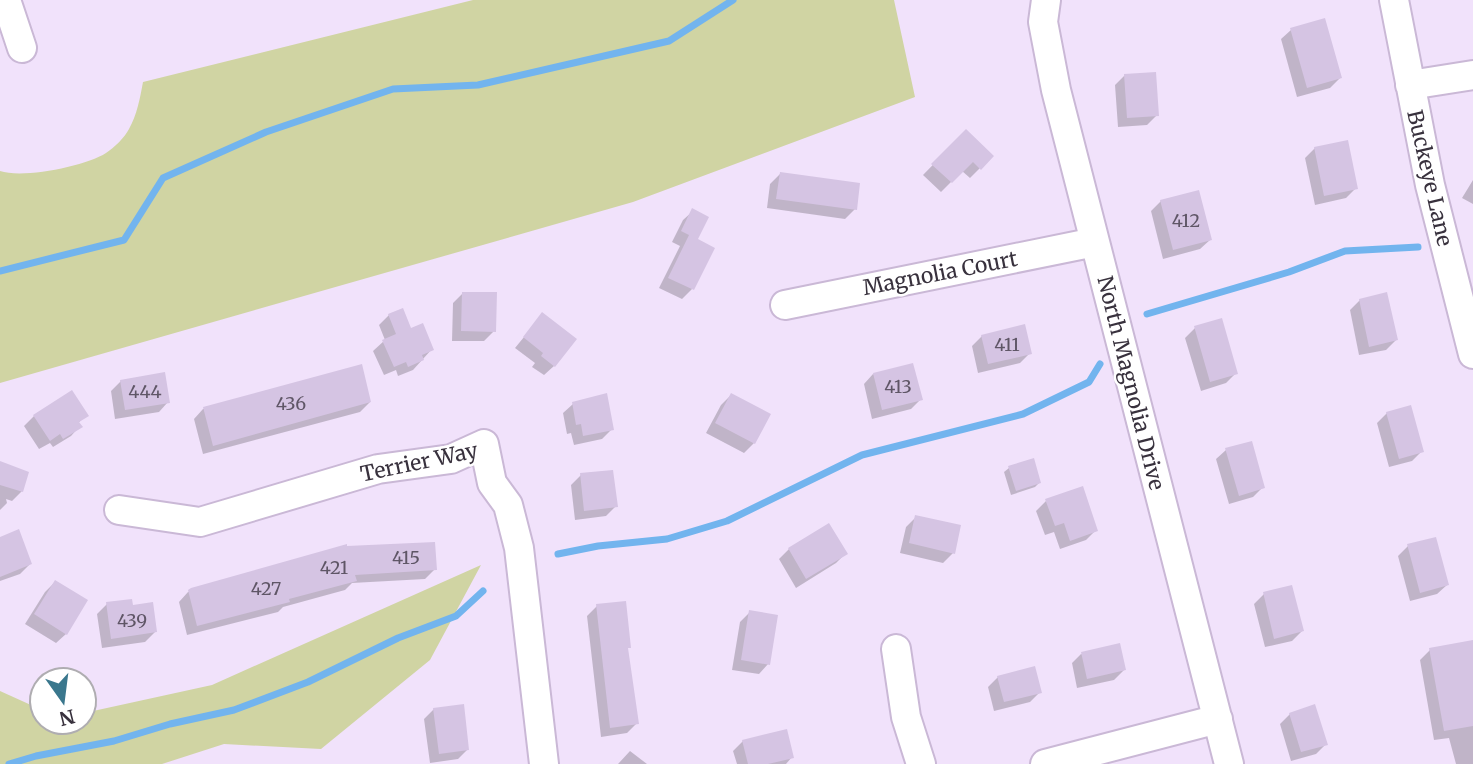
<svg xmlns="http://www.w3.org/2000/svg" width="1473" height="764" font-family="Merriweather,serif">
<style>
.green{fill:#d0d4a3}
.shadow{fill:#0003}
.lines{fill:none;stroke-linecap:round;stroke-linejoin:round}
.stream{stroke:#72b4ee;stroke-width:7}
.building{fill:#d5c4e3}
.minor-casing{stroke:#cab8d6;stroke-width:32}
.minor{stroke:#fff;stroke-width:28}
.labels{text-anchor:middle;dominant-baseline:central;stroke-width:5;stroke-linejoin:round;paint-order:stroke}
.number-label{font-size:18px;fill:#5f5666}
.street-label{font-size:21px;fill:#38313d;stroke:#fff}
</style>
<rect width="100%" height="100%" fill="#f1e2fb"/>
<path class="green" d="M473,0H894L915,97L633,202L0,383V171C23,179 86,166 106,153C114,148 125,137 129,129C137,115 140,98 143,82Z
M481,565L430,660L321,749L224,744L162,764H0V691L42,710V722H84V713L212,685Z"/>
<path class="shadow" d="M1291,30L1340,78L1330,88L1297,97L1281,39Z
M1125,75L1157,115L1147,125L1118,127L1115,85Z
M966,131L992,156L970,178L962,171L941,192L923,175Z
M1315,148L1356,188L1346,198L1315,205L1305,158Z
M780,174L855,209L845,219L767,208L770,184Z
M1473,180V204L1462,198Z
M1161,201L1210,240L1200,249L1163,259L1151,211Z
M693,211L696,240L713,249L692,289L682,299L659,288L680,246L672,242L683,220Z
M463,293L494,331L484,341H452L453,303Z
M1360,300L1396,340L1386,350L1359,355L1350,310Z
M389,315L432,349L413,370L398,376L396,370L384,375L373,351L385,340L379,325Z
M542,315L554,366L544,375L532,367L535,363L515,348Z
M1195,328L1236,373L1226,383L1201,391L1185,338Z
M982,336L1030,353L1020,363L978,373L972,346Z
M361,366L370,402L360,412L203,454L194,419L203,409Z
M873,374L921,399L911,409L872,419L864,384Z
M121,381L168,402L159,412L115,419L111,391Z
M731,395L754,443L744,453L706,433L721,405Z
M573,404L612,429L602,439L574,445L571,433L567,434L563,413Z
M1387,413L1422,451L1412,461L1389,467L1377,423Z
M87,415L78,423L80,426L71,436L53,447L50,443L39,449L24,426L34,416Z
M1226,450L1263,487L1253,497L1229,504L1216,459Z
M0,463L22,491L12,501L6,499L7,503L0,510Z
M1009,468L1039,483L1035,487L1011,495L1004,472Z
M581,475L616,506L606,516L575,520L571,485Z
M1046,501L1096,530L1086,540L1060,549L1054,532L1045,535L1036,511Z
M916,517L953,553L943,563L900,553L906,527Z
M829,525L846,553L836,563L796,588L779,559L789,549Z
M0,538L30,564L20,574L0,581Z
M345,546L435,569L425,579L352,583L345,590L283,607L278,612L187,635L179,602L188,592Z
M1408,546L1447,585L1437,594L1410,601L1398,556Z
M55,582L66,634L56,643L25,624L45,592Z
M1264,594L1302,631L1292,641L1265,647L1254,604Z
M107,604L131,607L155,632L145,642L102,648L97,614Z
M597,606L626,650L637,723L627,733L601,737L587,616Z
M750,612L768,664L759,674L732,670L740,622Z
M1430,650L1473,655V764H1456L1449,738L1434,740L1420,660Z
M1081,654L1124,670L1114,680L1077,688L1072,663Z
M998,677L1040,692L1030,702L994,711L988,687Z
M434,709L468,749L458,759L430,763L424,719Z
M1290,714L1326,744L1316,754L1291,761L1280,724Z
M743,741L792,757L786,764H737L733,751Z
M630,751L647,764H618Z"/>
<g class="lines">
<path class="stream" d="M0,271L124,240L163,178L266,132L393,89L478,85L669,41L733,0
M1147,314L1289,272L1345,251L1418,247
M558,554L598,546L667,539L727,521L862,455L1023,414L1089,382L1100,364
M9,764L36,756L114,741L170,724L234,710L308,682L398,638L456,616L483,591"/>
</g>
<path class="building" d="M1325,18L1342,78L1307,88L1290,28Z
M1156,72L1159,116L1127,118L1124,74Z
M966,129L994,156L981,170L973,162L952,183L931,164Z
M1348,140L1358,189L1324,196L1314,147Z
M780,172L860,183L857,210L776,199Z
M1199,190L1212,240L1173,250L1160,200Z
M692,208L709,217L698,239L715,248L694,290L668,278L689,235L681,231Z
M462,292H497L496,332L461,331Z
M1387,292L1398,340L1369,347L1359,299Z
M403,308L411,328L423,323L434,350L422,355L424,360L408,367L406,362L394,367L382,340L396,334L388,314Z
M542,312L577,339L555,367L541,356L543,353L523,337Z
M1222,318L1238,374L1210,382L1194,326Z
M1025,324L1032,354L988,364L981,335Z
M913,363L923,400L882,410L873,373Z
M362,364L371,402L213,446L203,407Z
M165,372L170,403L125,410L120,380Z
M72,390L89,416L79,422L83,427L63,439L60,434L50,441L33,415Z
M607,393L614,430L583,436L581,424L576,425L572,402Z
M731,393L771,414L755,444L715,423Z
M1411,405L1424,452L1399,459L1386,412Z
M1252,441L1265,488L1239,496L1225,448Z
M1034,458L1041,483L1016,491L1008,466Z
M0,461L29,472L23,492L0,485Z
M613,470L618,507L584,511L580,473Z
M1083,486L1098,531L1070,541L1064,523L1055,526L1045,499Z
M915,515L961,525L955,554L909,543Z
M829,523L848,554L806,579L788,548Z
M19,529L32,564L0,577V537Z
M1436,537L1449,585L1420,593L1407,544Z
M435,542L437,570L355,575L357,581L289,599L290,602L197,626L188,590L191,588L347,544V546Z
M55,580L88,600L67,635L34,614Z
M1292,585L1304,631L1274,639L1263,592Z
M132,599L133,605L153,602L157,632L111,639L106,602Z
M626,601L631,648H628L639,724L610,728L596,604Z
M749,610L778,615L770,665L741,660Z
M1473,640V726L1444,731L1429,648Z
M1120,643L1126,670L1087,679L1081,652Z
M1035,666L1042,693L1004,702L997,676Z
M464,704L469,750L439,754L433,708Z
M1315,704L1328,745L1301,752L1289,713Z
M787,729L794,758L768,764H748L742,740Z"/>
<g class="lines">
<g class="minor-casing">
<path id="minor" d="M6,0L22,48
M1046,0L1043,22L1056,90L1229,764
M1394,0L1430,185L1473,354
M1410,85L1473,75
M785,305L1095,242
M119,510L200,522L378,469L451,459L484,444L492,483L508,505L519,548L544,764
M896,649L906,717L921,764
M1045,764L1218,719"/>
</g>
<use href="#minor" class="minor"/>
</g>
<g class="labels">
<g class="number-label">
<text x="1186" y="220">412</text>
<text x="1007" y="344">411</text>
<text x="898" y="386">413</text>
<text x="145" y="391">444</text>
<text x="291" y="403">436</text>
<text x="406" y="557">415</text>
<text x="334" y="567">421</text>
<text x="266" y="588">427</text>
<text x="132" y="620">439</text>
</g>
<g class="street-label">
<text transform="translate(1430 178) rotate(77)">Buckeye Lane</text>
<text transform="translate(940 273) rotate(-11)">Magnolia Court</text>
<text transform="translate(1131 383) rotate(76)">North Magnolia Drive</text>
<text transform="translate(419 462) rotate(-12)">Terrier Way</text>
</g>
</g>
<g transform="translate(63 701) rotate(166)"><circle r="33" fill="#ffffff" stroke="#afadb1" stroke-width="2"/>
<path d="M0-5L12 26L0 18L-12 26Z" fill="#3a778d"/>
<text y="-10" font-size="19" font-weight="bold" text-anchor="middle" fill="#38313d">N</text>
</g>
</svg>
